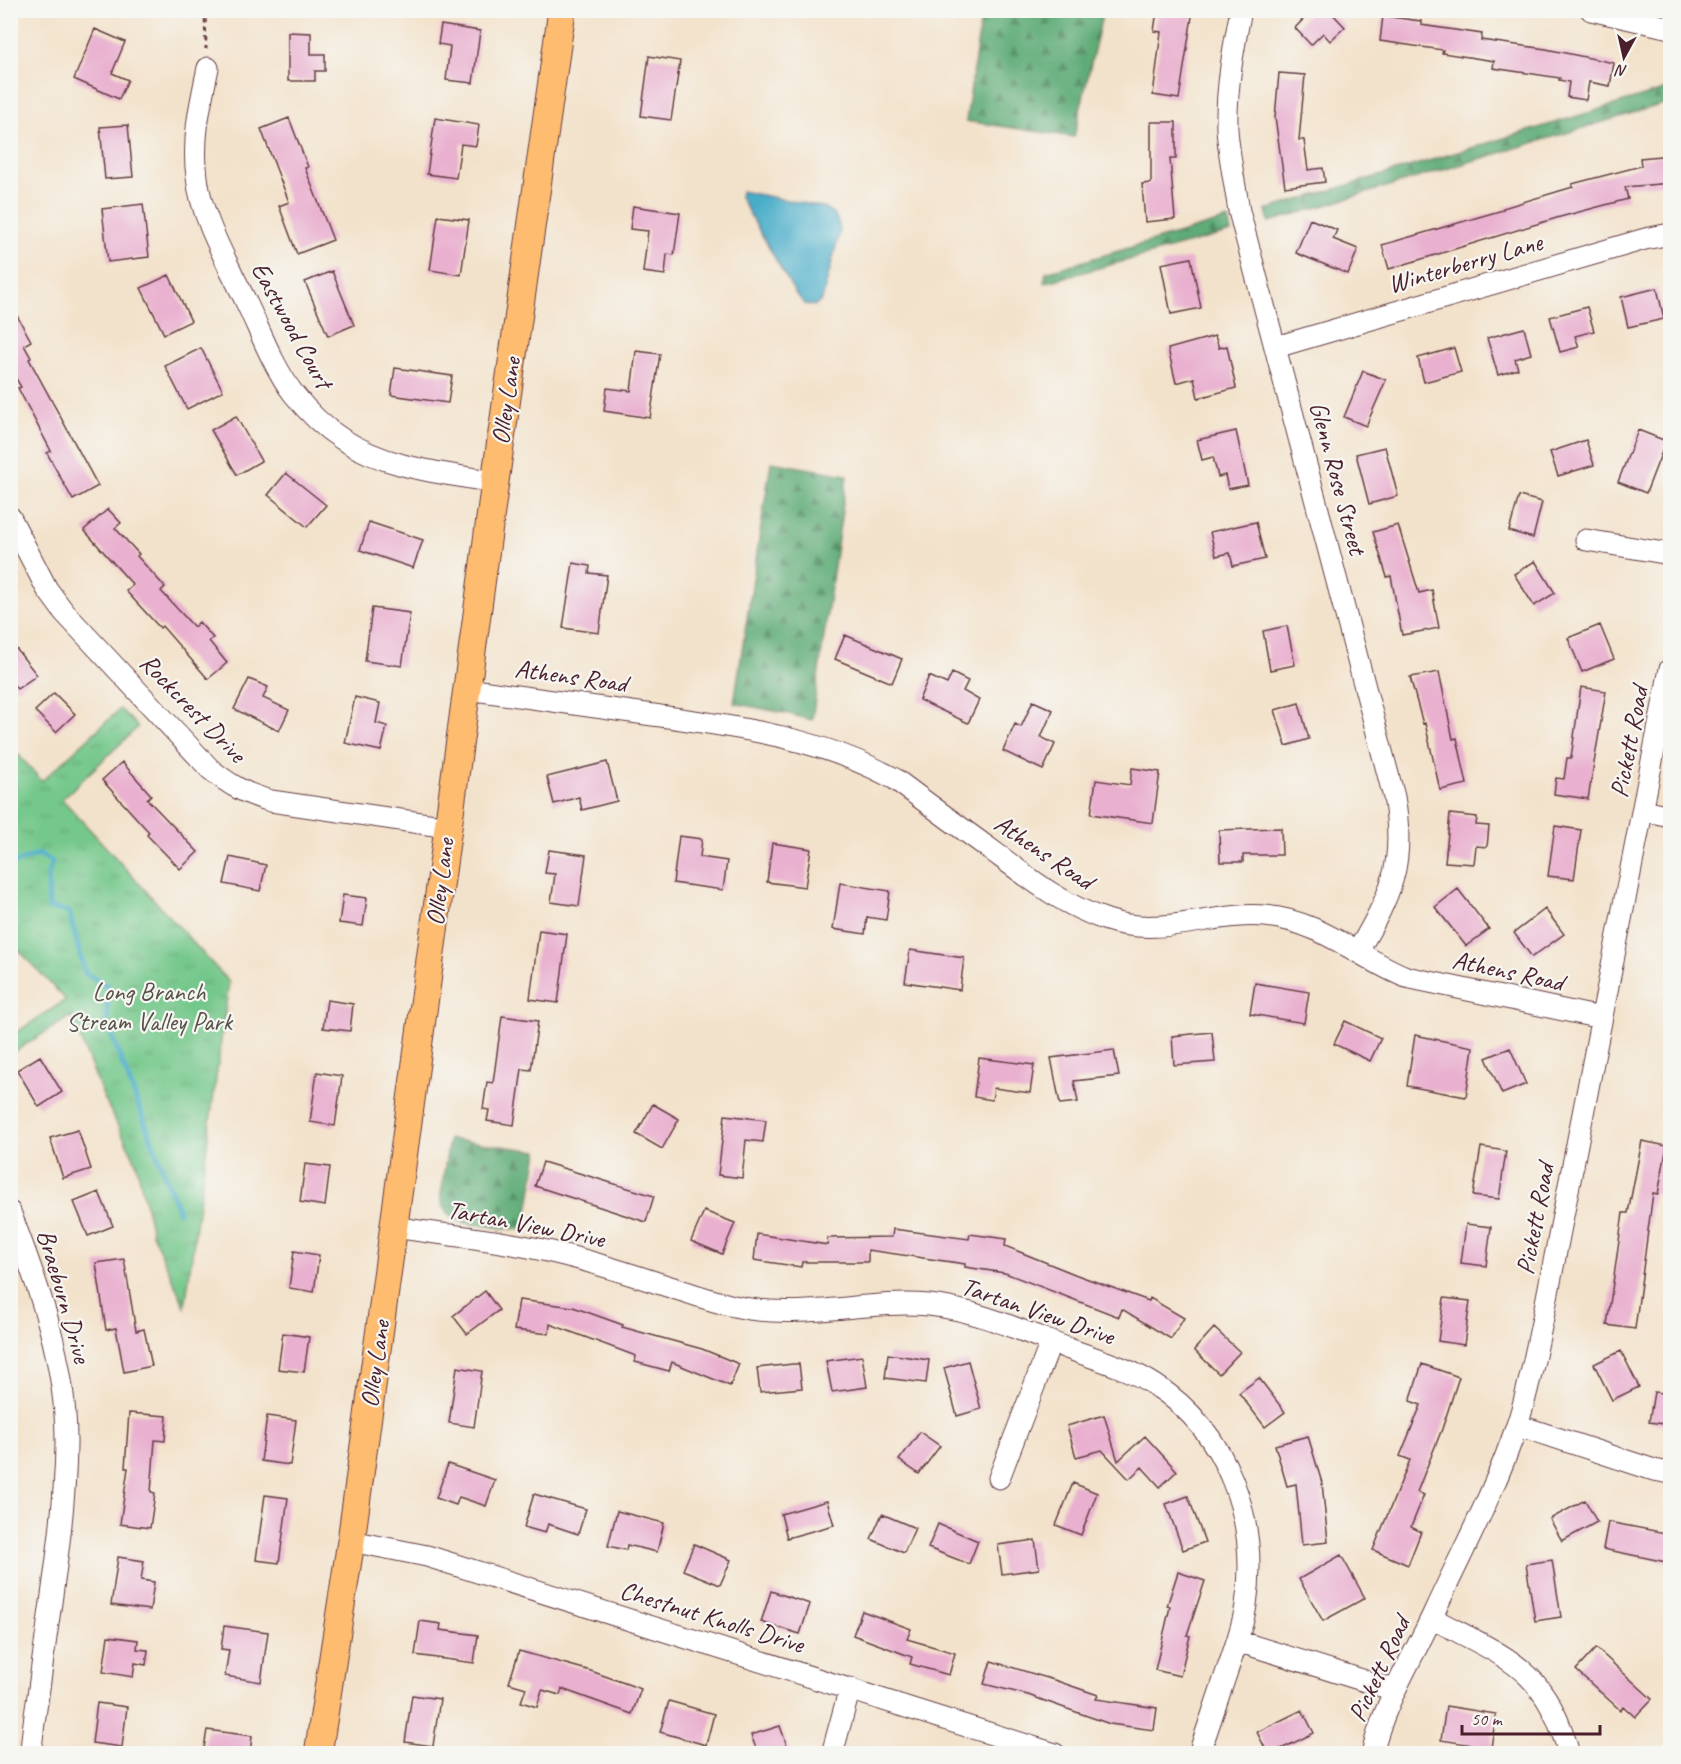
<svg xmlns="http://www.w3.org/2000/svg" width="1681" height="1764" font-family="Caveat,sans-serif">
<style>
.forest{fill:url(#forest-firs);stroke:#546651;stroke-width:1.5}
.park{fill:url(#park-tufts);stroke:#5f745b;stroke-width:1.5}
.water{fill:#49adc9;stroke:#4a667a;stroke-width:1.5}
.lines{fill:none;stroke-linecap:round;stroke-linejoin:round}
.stream{stroke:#49adc9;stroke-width:5}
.building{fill:#e9b0cf}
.minor-casing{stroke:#633c43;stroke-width:23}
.major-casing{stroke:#633c43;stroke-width:29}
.path{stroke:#633c43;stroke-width:3;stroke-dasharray:4.5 4.5;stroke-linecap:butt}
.minor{stroke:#fff;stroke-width:21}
.major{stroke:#febc70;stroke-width:27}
.labels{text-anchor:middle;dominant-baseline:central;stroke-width:4.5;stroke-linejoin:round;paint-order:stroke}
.street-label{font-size:26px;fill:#4a1f2b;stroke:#f6f6f2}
.park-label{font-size:26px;fill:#575248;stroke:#f6f6f2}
</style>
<defs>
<pattern id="forest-firs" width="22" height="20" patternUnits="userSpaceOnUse" patternTransform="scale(1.5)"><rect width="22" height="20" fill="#5fac77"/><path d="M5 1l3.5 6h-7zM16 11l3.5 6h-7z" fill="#508b62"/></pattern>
<pattern id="park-tufts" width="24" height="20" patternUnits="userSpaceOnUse" patternTransform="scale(1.5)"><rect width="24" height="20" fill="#74c88b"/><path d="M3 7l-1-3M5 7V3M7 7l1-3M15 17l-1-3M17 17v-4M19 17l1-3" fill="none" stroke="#66ab78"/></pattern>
</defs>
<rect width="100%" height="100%" fill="#f6f6f2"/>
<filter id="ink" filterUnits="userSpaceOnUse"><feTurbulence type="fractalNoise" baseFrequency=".0167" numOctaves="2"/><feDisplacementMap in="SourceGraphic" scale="12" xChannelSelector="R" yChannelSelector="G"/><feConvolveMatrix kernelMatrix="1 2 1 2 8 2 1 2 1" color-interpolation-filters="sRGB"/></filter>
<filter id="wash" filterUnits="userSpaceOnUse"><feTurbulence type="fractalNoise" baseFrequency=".008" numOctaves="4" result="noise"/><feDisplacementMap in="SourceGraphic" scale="24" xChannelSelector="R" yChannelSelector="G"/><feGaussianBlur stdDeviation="1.35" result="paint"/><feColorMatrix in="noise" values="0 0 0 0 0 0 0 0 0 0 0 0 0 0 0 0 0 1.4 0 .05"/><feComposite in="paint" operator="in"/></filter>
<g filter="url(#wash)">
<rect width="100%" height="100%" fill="#f3e2cb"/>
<path class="forest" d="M982,11H1103L1074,137L966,121Z
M1670,88V102L1269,222L1266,210Z
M1228,219L1231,232L1044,283L1046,272Z
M771,462L847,475L812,720L789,714L734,703Z
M449,1139L538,1151L525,1230C508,1228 467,1226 454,1218C445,1213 441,1204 441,1194Z"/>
<path class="park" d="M120,709L138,727L62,799L229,982L185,1307L152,1233L136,1162L104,1098L71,1016L11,1054V1036L66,1000L11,942V747L42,781Z"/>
<path class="water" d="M741,191L822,207C835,212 838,218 840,231L822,300L814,306L805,304L795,293L740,197Z"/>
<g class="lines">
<path class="stream" d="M10,862L15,863L39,854L52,862L48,874L49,908L69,912L85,973L108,986L107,1023L179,1212"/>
</g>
<g id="blocks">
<path class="building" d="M1167,10H1193L1179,99L1153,95L1161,32L1154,31L1157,11L1167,13Z
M1312,10H1329L1345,27L1330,41L1323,33L1311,45L1295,28Z
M1383,16L1421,21V25L1482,34L1481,40L1546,49L1614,63L1610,86L1589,82L1586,100L1567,97L1569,82L1559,80L1560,78L1493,68L1494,61L1442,53L1443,50L1380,41Z
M441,25L480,31L473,83L446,80L450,46L438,44Z
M95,29L125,42L112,73L128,80L119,99L74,79Z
M288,32L311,33V54H325V71H315V81H288Z
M649,56L680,61L671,120L641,116Z
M1279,73L1305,75L1299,140H1304L1308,170L1323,168L1325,182L1285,187L1275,117Z
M289,118L308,167L305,168L333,240L297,254L279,206L289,202L261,129Z
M435,118L479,125L476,146L461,144L456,178L427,174Z
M1151,122H1176V159H1170L1175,219L1145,222L1142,184L1151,183Z
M128,125L133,177L105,179L100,127Z
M1671,155V183L1625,187L1628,199L1560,217L1389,269L1382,245L1503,210V208L1573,187L1572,184L1641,166L1640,158Z
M143,204L149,257L108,262L102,209Z
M633,206L680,213L674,255L667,254L665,275L643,272L648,231L630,229Z
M438,216L469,220L461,275L430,270Z
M1310,219L1337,230L1333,239L1358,249L1348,274L1296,253Z
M1191,258L1201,308L1171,314L1161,264Z
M332,271L354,325L328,336L305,282Z
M169,275L191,321L164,334L141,288Z
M1657,288L1664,319L1628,327L1621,297Z
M10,303L31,341L24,345L31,358L29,359L98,486L73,500L47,453L51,451L18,388L21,387L10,368Z
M1587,307L1594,331L1575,336L1579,347L1560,352L1550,317Z
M1524,328L1531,354L1515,359L1518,369L1498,375L1487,338Z
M1215,336L1219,348L1227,346L1236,388L1198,398L1194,378L1176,383L1168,349Z
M201,348L223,391L187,409L165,366Z
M1454,348L1461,372L1424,382L1418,358Z
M636,351L660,354L650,418L604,411L607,388L631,391Z
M395,368L452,376L448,403L391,395Z
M1363,371L1386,380L1366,426L1344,417Z
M236,416L261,461L237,475L211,430Z
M1638,430L1666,441L1646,493L1618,482Z
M1236,431L1248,485L1228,489L1225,475L1218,477L1213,457L1202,460L1197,440Z
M1586,440L1594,465L1558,476L1550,452Z
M1385,447L1398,496L1369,504L1356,454Z
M286,473L326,505L307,527L268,495Z
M1519,496L1542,502L1533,538L1509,531Z
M108,509L121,523L115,528L139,554L137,556L165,587L161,591L194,627L199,622L213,638L209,641L227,663L208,679L162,626L160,628L126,591L133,585L84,530Z
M369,522L423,540L413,568L360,550Z
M1256,522L1265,559L1233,566L1230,553L1216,556L1210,532Z
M1398,525L1419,593L1432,590L1439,628L1402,635L1391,576L1387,577L1373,532Z
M1535,561L1555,593L1534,606L1514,574Z
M573,563L590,566L589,573L607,575L599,633L563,628Z
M372,608L410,613L402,666L365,661Z
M1600,625L1614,659L1582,672L1568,638Z
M1287,626L1295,665L1270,670L1263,631Z
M845,635L902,659L892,683L835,659Z
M10,641L37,675L17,689L10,680Z
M1439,672L1453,739L1457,738L1467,784L1440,790L1425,723L1423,724L1410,677Z
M952,673L968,681L963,691L979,700L968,723L919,700L929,676L947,684Z
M249,679L268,687L263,698L289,710L279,731L234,709Z
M1581,687L1606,691L1588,799L1554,794L1556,778L1564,779L1567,758H1571Z
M54,693L75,714L56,732L35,711Z
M355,697L380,703L376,723L387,726L381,751L345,743Z
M1033,701L1053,710L1041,737L1055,744L1043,770L1003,751L1015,724L1021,727Z
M1299,703L1309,739L1286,746L1275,710Z
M122,762L151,795L147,799L198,852L180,869L147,835L149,832L102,780Z
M607,762L617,801L582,810L579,797L554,804L547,777Z
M1132,768L1160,772L1153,823L1091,814L1096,780L1130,785Z
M1450,814L1477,817L1476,825L1489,826L1487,847L1476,846L1474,864L1445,862Z
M1555,826L1581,830L1574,879L1548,876Z
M1281,828L1282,855H1243V862H1220L1219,830Z
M679,836L702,839L700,857L727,861L723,890L673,883Z
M772,843L811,849L805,887L767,882Z
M549,850L586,855L579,906L551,902L555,874L545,873Z
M230,857L266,865L260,891L224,884Z
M840,883L890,891L886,920L867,917L865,934L833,929Z
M1458,889L1489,929L1466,946L1435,907Z
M343,895L367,898L363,926L339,923Z
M1545,909L1564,934L1532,957L1514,933Z
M539,930L567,934L558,1003L530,999Z
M910,950L964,958L960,990L905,982Z
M1255,983L1309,992L1304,1023L1250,1014Z
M327,1000L353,1004L350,1031L323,1028Z
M502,1016L538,1021L531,1070L522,1069L514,1125L487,1121L489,1110L483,1109L487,1082L493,1083Z
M1345,1021L1381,1038L1370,1061L1334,1044Z
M1212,1032L1215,1062L1174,1065L1172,1036Z
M1415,1035L1473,1047L1466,1097L1407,1086Z
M1510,1048L1526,1084L1502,1094L1486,1058Z
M1114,1050L1119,1076L1074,1081L1078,1102L1060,1104L1051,1058Z
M40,1056L62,1092L39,1107L17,1070Z
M979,1058L1034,1065L1030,1093L994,1088L992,1100L974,1097Z
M317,1072L342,1076L335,1126L310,1122Z
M653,1104L679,1119L662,1149L636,1134Z
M725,1115L766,1120L763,1142L746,1140L742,1178L718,1175Z
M78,1130L91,1169L63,1178L50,1138Z
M1642,1141L1667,1146L1658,1194L1653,1193L1635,1329L1607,1325L1623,1213H1628Z
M1481,1147L1506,1151L1499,1199L1473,1196Z
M543,1162L654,1196L646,1222L535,1186Z
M305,1164L330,1167L325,1206L300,1202Z
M99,1192L113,1226L88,1236L74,1202Z
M704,1211L735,1223L722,1254L691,1241Z
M1466,1224L1491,1227L1486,1266L1461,1263Z
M893,1229L969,1239L970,1234L1006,1239L1005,1246L1077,1275L1149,1301L1150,1298L1184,1318L1171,1339L1122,1309L1119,1317L1005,1273L965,1267V1264L868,1250V1262H802L801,1267L754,1260L757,1234L828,1245L827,1238L892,1237Z
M294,1251L319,1255L314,1292L289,1288Z
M124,1259L136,1331L144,1329L152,1366L124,1372L116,1328L106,1330L96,1263Z
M485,1291L499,1310L467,1334L453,1316Z
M1444,1298L1470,1301L1464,1345L1438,1341Z
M519,1300L573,1307L623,1325L622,1327L702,1349L739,1364L730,1386L672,1362L669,1371L635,1362L636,1356L550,1324L549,1334L514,1330Z
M1214,1328L1240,1352L1219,1374L1194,1350Z
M283,1333L309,1337L304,1372L278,1369Z
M1621,1351L1639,1387L1612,1400L1594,1364Z
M888,1354L929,1360L926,1383L885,1378Z
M862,1356L867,1387L832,1392L826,1361Z
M968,1361L981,1409L957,1416L944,1368Z
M793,1364H799L802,1388L760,1392L757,1368Z
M1422,1364L1459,1377L1442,1429L1417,1492L1424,1495L1411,1527L1421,1532L1408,1565L1373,1550L1410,1460L1400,1456L1421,1405L1410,1401Z
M457,1367L482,1371L474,1427L449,1423Z
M1259,1378L1285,1412L1265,1427L1239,1393Z
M1654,1392L1671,1394V1425L1649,1422Z
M129,1413L167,1416L165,1441L155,1440L151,1492L155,1493L150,1528L120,1524L128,1468H125Z
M1104,1415L1118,1461L1145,1436L1177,1471L1160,1487L1142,1467L1129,1479L1102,1450L1076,1457L1067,1426Z
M267,1416L296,1420L290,1465L261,1461Z
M920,1432L940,1446L919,1474L899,1460Z
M1308,1436L1322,1483L1328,1542L1302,1545L1296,1484L1287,1486L1275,1445Z
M448,1464L495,1480L486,1506L459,1497L456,1505L436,1498Z
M1073,1483L1097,1493L1081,1535L1056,1525Z
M534,1494L586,1509L578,1534L548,1524L545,1533L524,1527Z
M265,1495L288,1498L279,1563L256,1560Z
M1188,1496L1205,1542L1183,1550L1166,1504Z
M1585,1500L1597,1522L1562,1541L1550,1519Z
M827,1501L834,1525L787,1538L781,1514Z
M617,1511L664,1523L657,1552L627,1545L626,1550L608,1546Z
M882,1514L915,1528L904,1553L871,1539Z
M1608,1522L1671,1534V1563L1603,1549Z
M938,1524L978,1541L969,1564L928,1548Z
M1035,1540L1039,1569L1002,1574L998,1545Z
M694,1544L731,1560L720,1585L683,1570Z
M1341,1555L1365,1598L1323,1621L1299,1579Z
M118,1557L144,1561L141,1580L154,1582L150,1610L111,1605Z
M1552,1560L1561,1617L1535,1621L1526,1564Z
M1178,1572L1205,1581L1187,1635L1190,1636L1180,1676L1155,1670L1170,1607L1167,1606Z
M771,1591L810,1604L800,1634L761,1622Z
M862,1611L911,1629L907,1639L955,1653L949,1675L910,1664L912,1657L853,1635Z
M420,1621L441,1624L440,1630L478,1635L474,1663L415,1655Z
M224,1626L268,1632L261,1682L225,1676L229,1650L221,1649Z
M108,1636L138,1640L137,1649L148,1650L146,1665L135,1663L133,1677L103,1672Z
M1596,1648L1652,1699L1635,1717L1623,1706L1620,1710L1576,1670Z
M519,1651L591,1671L641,1689L632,1714L562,1689L560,1695L542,1690L537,1707L521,1702L526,1688L509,1683Z
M991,1661L1054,1680L1098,1695L1096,1699L1157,1708L1154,1730L1110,1724L1028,1695L984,1684Z
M412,1695L440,1699L433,1746L405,1742Z
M669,1701L714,1714L706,1745L660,1732Z
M97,1703L127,1707L122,1747L92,1743Z
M1446,1706L1496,1714L1491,1748L1441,1740Z
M1302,1710L1314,1733L1271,1754H1268L1257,1732Z
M780,1726L790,1754H758L751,1735Z
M207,1730L252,1736L250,1754H203Z"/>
</g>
</g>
<g filter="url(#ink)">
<use href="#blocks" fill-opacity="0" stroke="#633c43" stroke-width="1.5"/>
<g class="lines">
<g class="minor-casing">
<path id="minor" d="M1241,10C1233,50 1226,89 1227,129C1229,157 1235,184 1239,211L1394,797C1406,864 1391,894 1358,951
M1591,10L1670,28
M208,68C200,105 192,140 197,177C201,219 229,265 247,304C261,333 273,366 293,393C307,411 323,427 342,439C388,469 443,473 495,482
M1276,347L1645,239L1670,234
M10,517L47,589L64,612L210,769C230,785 245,794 271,801L448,827
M1586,540L1670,554
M467,689C529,698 591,706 653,715C738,727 818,737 895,779C928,804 961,828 994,852C1030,879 1064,906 1107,920C1160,938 1212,912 1265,916C1321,921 1357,957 1406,977L1601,1018
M1643,810L1670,816
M10,1212C39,1287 67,1364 66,1445C65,1523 50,1604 40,1681C37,1705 32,1729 31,1754
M394,1227C449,1236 506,1240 560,1254C602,1264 644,1279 686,1292C707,1299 728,1306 750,1309C810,1318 869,1300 929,1305C979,1310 1026,1333 1072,1350C1100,1360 1130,1369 1155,1385C1228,1432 1259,1521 1246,1605C1243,1626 1235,1648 1228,1668C1218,1697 1209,1725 1199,1754
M1517,1425L1654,1470L1670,1473
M999,1478L1051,1342
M351,1541L427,1556L1055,1754
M1432,1618C1504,1657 1546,1666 1569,1754
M1237,1641L1394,1690
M832,1754L850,1688
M1372,1754C1384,1701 1414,1657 1436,1608C1464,1548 1496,1488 1517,1425C1529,1390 1535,1354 1543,1318L1670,669"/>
</g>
<g class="major-casing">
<path id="major" d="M318,1754L351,1541L495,482L562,10"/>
</g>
<path class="path" d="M205,10L206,49"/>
<use href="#minor" class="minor"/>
<use href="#major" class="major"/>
</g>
</g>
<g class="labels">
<g class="street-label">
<text transform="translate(1465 263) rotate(-16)">Winterberry Lane</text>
<text transform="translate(292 325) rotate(61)">Eastwood Court</text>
<text transform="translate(506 401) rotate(-82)">Olley Lane</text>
<text transform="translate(1338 478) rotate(75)">Glenn Rose Street</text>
<text transform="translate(571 676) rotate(8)">Athens Road</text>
<text transform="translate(193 708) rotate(46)">Rockcrest Drive</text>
<text transform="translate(1629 742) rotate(-79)">Pickett Road</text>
<text transform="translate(1044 852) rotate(34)">Athens Road</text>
<text transform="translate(440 882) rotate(-83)">Olley Lane</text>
<text transform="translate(1508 971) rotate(12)">Athens Road</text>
<text transform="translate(1535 1219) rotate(-79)">Pickett Road</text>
<text transform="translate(526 1224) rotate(11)">Tartan View Drive</text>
<text transform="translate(64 1296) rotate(74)">Braeburn Drive</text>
<text transform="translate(1038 1311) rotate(19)">Tartan View Drive</text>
<text transform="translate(375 1364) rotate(-82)">Olley Lane</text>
<text transform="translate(712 1617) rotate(17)">Chestnut Knolls Drive</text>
<text transform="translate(1379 1669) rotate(-65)">Pickett Road</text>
</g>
<g class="park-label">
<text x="149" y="991">Long Branch<tspan x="149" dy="30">Stream Valley Park</tspan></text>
</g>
</g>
<rect width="1681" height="1764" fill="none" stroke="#f6f6f2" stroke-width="36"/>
<g transform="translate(1624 57) rotate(188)" stroke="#f6f6f2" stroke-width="4.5" paint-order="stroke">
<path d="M0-4.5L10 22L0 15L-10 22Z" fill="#4a1f2b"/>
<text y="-9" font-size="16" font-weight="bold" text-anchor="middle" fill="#4a1f2b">N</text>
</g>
<path d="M1462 1725v9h138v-9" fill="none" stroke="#4a1f2b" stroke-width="3"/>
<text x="1471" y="1725" font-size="18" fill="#4a1f2b" stroke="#f6f6f2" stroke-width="4.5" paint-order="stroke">50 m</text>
</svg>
